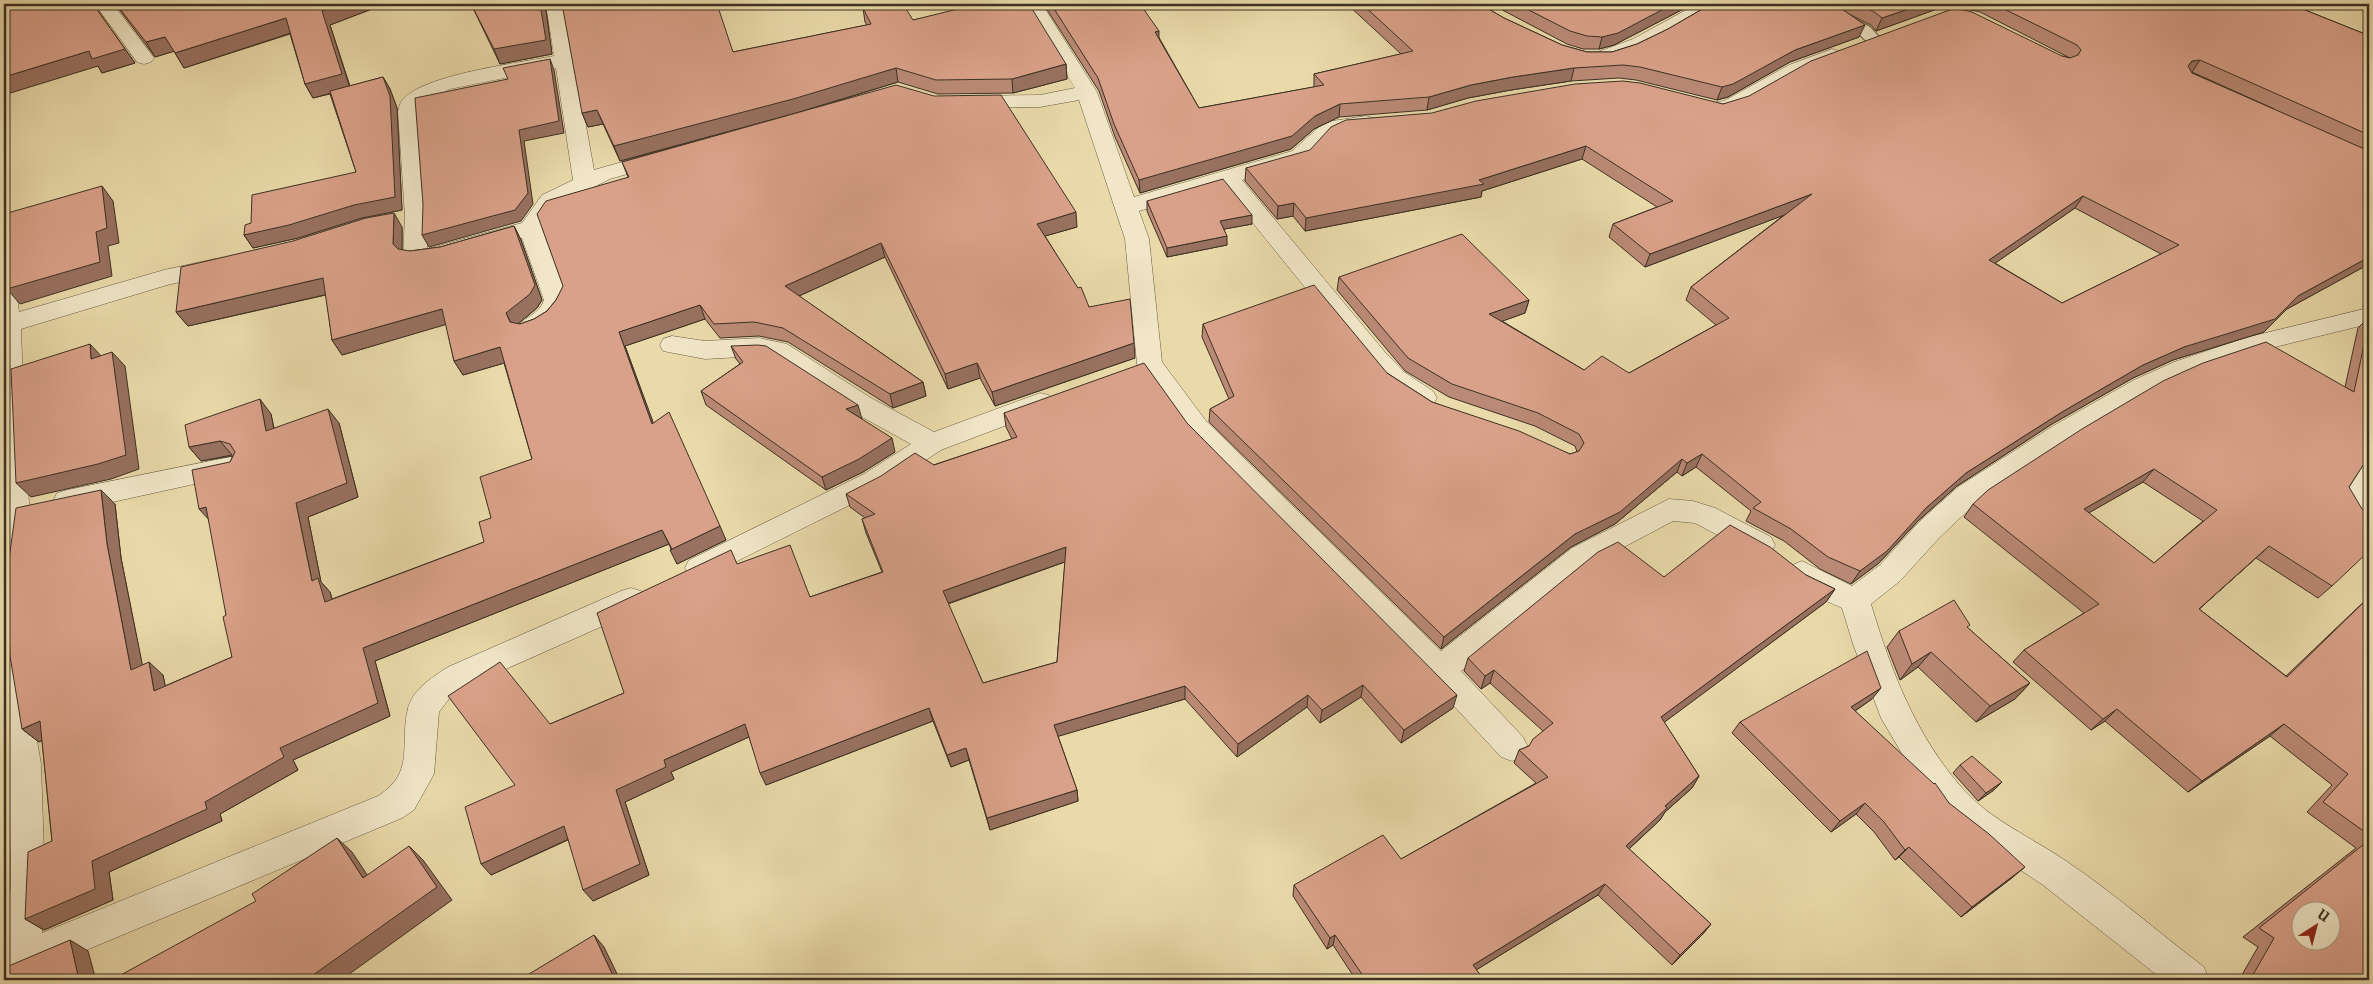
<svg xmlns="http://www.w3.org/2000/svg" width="2373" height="984" font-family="'IM FELL French Canon',serif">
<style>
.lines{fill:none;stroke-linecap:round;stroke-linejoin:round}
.lane-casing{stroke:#685b45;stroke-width:2}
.street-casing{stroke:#685b45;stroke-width:1}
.lane{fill:#f1e7c8;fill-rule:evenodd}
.street{fill:#f1e7c8;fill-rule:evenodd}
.wall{fill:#bb8a76;stroke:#3c3123;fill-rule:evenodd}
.shaded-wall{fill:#987160;stroke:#3c3123}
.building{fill:#d9a189;stroke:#3c3123;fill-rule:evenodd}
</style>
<rect width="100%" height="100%" fill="#eadaaa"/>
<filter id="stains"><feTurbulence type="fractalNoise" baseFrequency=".004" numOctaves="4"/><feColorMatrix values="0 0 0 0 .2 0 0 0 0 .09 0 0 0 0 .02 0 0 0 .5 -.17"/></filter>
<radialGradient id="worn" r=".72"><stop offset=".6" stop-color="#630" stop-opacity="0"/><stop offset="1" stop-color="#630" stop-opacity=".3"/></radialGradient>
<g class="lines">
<g class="lane-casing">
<path id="lane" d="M1841,11L1870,27L1882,40L1880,43H1868L1858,33L1835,19L1833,16L1835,13Z"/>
</g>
<g class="street-casing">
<path id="street" d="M95,4H113L154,58L151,62L144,64L137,62Z
M546,4H564L594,170L660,151L668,152L671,157L668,162L610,179L558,205L542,228L568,300C562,320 545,339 522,333L519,327C526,315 539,315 544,300L522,238C493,246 434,270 407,262L403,257L405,216L398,112C399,107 400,102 404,98C428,74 518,63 554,56ZM556,68L573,180L542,195L522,223L427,249V216L418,112L420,106L450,89Z
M1024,4H1042L1097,92L1134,197L1292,151L1319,127L1332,121L1366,116L1373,118L1376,122L1373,126L1344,131L1333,135L1308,161L1242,180L1384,351L1404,372L1433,391L1437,398L1433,405C1409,412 1381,380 1366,363L1223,186L1139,211L1149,239L1162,362L1206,421L1441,651L1572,548L1669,499L1693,501L1715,508L1771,537L1775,545L1771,553L1761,556L1751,553L1695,523L1673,521L1592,564L1461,671L1523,737L1528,747L1523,757L1512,761L1501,757L1429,679L1188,435L1141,370L1137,364L1125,239L1079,100L1040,107L969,108L962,106L959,102L962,98L969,96L1040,95L1075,88Z
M1697,4H1719L1717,8C1690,23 1625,69 1595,61L1592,57L1595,53L1633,39Z
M1832,49L1839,51L1842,55L1839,59C1827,64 1815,67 1803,73C1774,88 1741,121 1706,112L1703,108L1706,104L1724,101L1789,65Z
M216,259L224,262L228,267L224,272L167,285L21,329L26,469L30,512L21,588L25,669L41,764L45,884L42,933L378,796C416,772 399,744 408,708C413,689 433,677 448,667L621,591L631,588L641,591L646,600L641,609L470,685L449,699L439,712L434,774L414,810L402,818L22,977L13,980H4V948L11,884L9,764L4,730V283L12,285L16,291L19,312L164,270Z
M2364,309L2369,310V326L2364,325L2259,351L2192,374L2152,392L2071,440L1978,501L1939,538L1900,581L1871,604C1891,671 1916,736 1963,789C1989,819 2034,839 2066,861C2114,893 2158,932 2204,967L2209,980H2163L2043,885L1969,836L1940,812L1911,769L1881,718L1853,644L1842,608C1823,599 1797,592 1788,573L1792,565L1802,561L1852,586L1880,565L1919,522L1958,487L2053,426L2134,380L2174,362L2245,338Z
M672,336L705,341L759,338L787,344L871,398L934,432L1040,393L1049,395L1053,402L1049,409L941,450L884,488L699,580L689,576L685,568L689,560L864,474L911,444L853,412L771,358L759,356L705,359L663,351L660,345L663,339Z
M230,457L240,460L244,467L240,474L67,512L57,509L53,501L57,493L67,490Z
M2369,465V495L2365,500L2369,506V531L2350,521L2337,499L2359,468Z"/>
</g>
<use href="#lane" class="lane"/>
<use href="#street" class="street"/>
</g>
<path class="wall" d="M4,4H94V5L135,63L102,73L98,66L6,7Z
M115,4H385L330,25L350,86L383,77L390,89L397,108L402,210L362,218L298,238L253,248L244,235L251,223L356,172L330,94L313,98L305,84L290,34L184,68L174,51L155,57Z
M471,4H545L552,54L500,64Z
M1046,4H1140L1199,108L1314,87V74L1401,54L1347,4H1480L1504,18L1562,45L1587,52H1612L1637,44L1668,29L1711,4H2290L2365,34L2369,32V264L2287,309L2264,332L2173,360L2133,378L2052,424L1957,486L1918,521L1879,563L1851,584L1820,569L1784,541L1746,521L1751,511L1696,467L1682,476L1677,472L1615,524L1571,547L1441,649L1209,422L1210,409L1229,399L1202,337L1203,324L1387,373L1432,402L1570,454L1577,452L1575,446L1535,426L1449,397L1405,371L1337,290L1339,277L1529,300L1525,313L1502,321L1584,370L1629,373L1716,325L1686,300L1691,287L1784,215L1645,267L1609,237L1613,224L1657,207L1582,159L1482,191L1481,197L1305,231L1293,216L1277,219L1245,181L1246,168L1723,104L2062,56L2070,58L1980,12L1948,5L1876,31L1871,25L1845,12L1859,37L1790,62L1728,97L1717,100L1636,80L1619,78L1571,81L1511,90L1468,98L1427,110L1339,117L1314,129L1291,149L1140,193L1115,137L1099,91L1046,8ZM2191,72H2192L2274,109L2192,73ZM2075,208L2161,254L2062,303L1995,263Z
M1491,4H1693L1614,45L1599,49H1583L1567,44Z
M976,7L1066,64L1067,79L1013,93L938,94L898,82L818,107L1077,227L1045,236L1089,307L1135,358L995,406L980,378L948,389L885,257L799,296L923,382L926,396L893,408L788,342L759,336L720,338L705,319L625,346L653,423L726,540L677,564L669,544L375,661L390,716L293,760L298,770L220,814L222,821L109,872L113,900L44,930L25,919L52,841L42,740L39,742L22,729L101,490L115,504L121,558L142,665L163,675L165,686L232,657L226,615L230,462L233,456L201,461L189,447L271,414L274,428L339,423L358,497L308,517L321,582L330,592L332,599L484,542L491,518L532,459L504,363L463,375L454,361L446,324L342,355L332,340L326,295L188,326L176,312L402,227V250L410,251L440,247L514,226L521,240L542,300L537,308L518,324H520L534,319L547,311L556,300L628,177L622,162L742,128L620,161L603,124L588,127L582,113L733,52L867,25L865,22L863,8L913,20Z
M1147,201L1252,224L1224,229L1227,245L1167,257L1147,211Z
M2369,279V309L2363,307Z
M2369,317V464L2363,465L2349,487L2332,586L2318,598L2256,558L2199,609L2286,676L2352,613L2366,600L2369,602V980H2239L2258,947L2243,937L2356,848L2307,812L2332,785L2270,736L2188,792L2105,721L2091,730L2013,662L2024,650L2084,613L1964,517L1973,504L2345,387L2358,328ZM2143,482L2203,521L2154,563L2088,513Z
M731,346L862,419L895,452L863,472L826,490L706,405L701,391L740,364L736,359Z
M1004,413L1187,423L1453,708L1401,743L1361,697L1320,723L1307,707L1237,757L1185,699L1058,736L1077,790L1078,801L990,830L969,760L951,767L933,721L766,785L749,737L671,772L674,779L625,802L649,875L593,901L568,840L491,875L515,785L550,724L624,693L737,564L810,597L882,572L866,533L862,519L865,518L850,507L846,494L1012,439L1006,427ZM1065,562L1057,662L983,683L948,604Z
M1806,575L1835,589L1826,602L1664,722L1699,776L1692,788L1665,812L1660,820L1629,849L1711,924L1702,935L1672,965L1598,895L1476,970L1484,980H1356L1333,945L1327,949L1293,896L1294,885L1401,859L1536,783L1514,763L1519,750L1529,746L1543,731L1490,683L1481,689L1464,671L1468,658L1664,577Z
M1968,628L2030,683L2015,699L1976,722L1918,667L1900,680L1887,647L1899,631Z
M1872,699L1855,711L1949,803L2013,877L1961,917L1899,857L1895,860L1874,832L1856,814L1831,832L1732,733L1740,722Z
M1960,765L1994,790L1978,801L1953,773Z"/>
<path class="shaded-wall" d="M340,4H385L330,25L350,88L313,98L305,84L322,11Z
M540,4H545L552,54L500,64L494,49Z
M1673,4H1693L1614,45L1599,49L1602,37Z
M1836,4H1843L1840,9Z
M1923,4H1949L1948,5L1876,31L1882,18Z
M286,18L294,32L184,68L175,53Z
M1865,25L1859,37L1790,62L1728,97L1717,100L1722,87L1795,50Z
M1159,31V44L1155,32Z
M165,37L175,51L155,57L146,42Z
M125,49L135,63L102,73L98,66L4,95V77L89,51Z
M550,59L554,70L564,133L524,141L533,204L521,221L429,247L422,235L519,130Z
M2200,60L2192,72L2183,74L2188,66L2192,61Z
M1066,64L1067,79L1013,93L1012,79Z
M896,68L898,82L796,113L620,161L614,146Z
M1574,68L1571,81L1511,90L1468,98L1427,110L1429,97L1471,85L1513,77Z
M383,77L390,89L397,108L402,210L362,218L298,238L253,248L244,235L354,205Z
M1340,104L1339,117L1314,129L1291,149L1140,193L1139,180L1315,116Z
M597,110L603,124L588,127L582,113Z
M1586,146L1582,159L1482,191L1481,197L1305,231L1306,218L1479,180Z
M102,186L113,201L119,243L108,246L112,276L20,304L7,289L96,232Z
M1812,194L1806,207L1645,267L1650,254Z
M2083,196L2075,208L1981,273L1989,260Z
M1294,203L1293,216L1277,219L1278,206Z
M1076,212L1077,227L1038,238L1037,224Z
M394,213L402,227V258L393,244Z
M1252,215V224L1219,230L1220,221Z
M514,226L521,240L542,300L537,308L513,328L518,337L506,313Z
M1227,236V245L1167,257V248Z
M881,243L885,257L790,300L785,286Z
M2369,257V264L2287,309L2264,332L2173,360L2133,378L2052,424L1957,486L1918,521L1879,563L1851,584L1860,571L1926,508L1966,473L2062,412L2143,365L2298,296Z
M323,278L333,293L188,326L176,312Z
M1529,300L1525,313L1486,327L1489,314Z
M700,305L705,319L625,346L659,438L652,424L619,332Z
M442,309L451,323L342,355L332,340Z
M1134,343L1135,358L995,406L992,392Z
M90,344L103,358L91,359Z
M500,347L508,362L463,375L454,361Z
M112,352L125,366L139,469L111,479L31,497L16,483Z
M977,363L980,378L948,389L945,374Z
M923,382L926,396L893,408L890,394Z
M260,399L271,414L277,445L266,431Z
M858,405L862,419L846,409Z
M328,409L339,423L358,497L308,517L321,582L330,592L337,616L325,602L312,581L296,503Z
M892,438L895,452L863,472L826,490L822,477Z
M220,441L232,455L201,461L189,447Z
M1702,454L1696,467L1682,476L1687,463Z
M2369,456V464L2357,467Z
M1682,459L1677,472L1615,524L1571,547L1441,649L1444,637L1575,534Z
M2154,469L2143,482L2073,522L2084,509Z
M101,490L115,504L121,558L146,683L131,670L107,544Z
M206,507L212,523L199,509Z
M720,526L726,540L677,564L670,550Z
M662,530L669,544L375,661L390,716L293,760L298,770L220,814L222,821L109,872L113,900L44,930L25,919L92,861L205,802L280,748L363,648Z
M2269,546L2256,558L2186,621L2199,609Z
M1066,547L1067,561L946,604L943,591Z
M1835,589L1826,602L1654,730L1661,717Z
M1931,652L1918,667L1900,680L1912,664Z
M149,662L163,675L169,704L154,691Z
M1494,670L1490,683L1481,689L1485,676Z
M2030,683L2015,699L1976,722L1990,706Z
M1363,685L1361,697L1320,723L1322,710Z
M1185,686V699L1056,737L1054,725Z
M1881,688L1872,699L1843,719L1851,707Z
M1308,695L1307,707L1237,757L1238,744Z
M1457,695L1453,708L1401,743L1404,730Z
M929,708L933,721L766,785L760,773Z
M2117,709L2105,721L2091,730L2103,719Z
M40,721L57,734L39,742L22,729Z
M745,724L751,736L671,772L674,779L625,802L649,875L593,901L583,890L616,790L664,760Z
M2284,724L2270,736L2188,792L2202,781Z
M4,741L6,756L4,757Z
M966,748L969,760L951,767L947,755Z
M1699,776L1692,788L1665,812L1660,820L1619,858L1626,846L1665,806Z
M2002,782L1994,790L1978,801L1986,793Z
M1077,790L1078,801L990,830L987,818Z
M1865,803L1856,814L1831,832L1840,821Z
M564,826L573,837L491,875L481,864Z
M337,838L352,852L378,891L363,878Z
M409,846L423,860L452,900L341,980H290Z
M1909,847L1899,857L1895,860L1905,850Z
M2025,867L2013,877L1961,917L1972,907Z
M4,878L9,881L4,932Z
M1605,884L1598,895L1468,975L1473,965Z
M1711,924L1702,935L1672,965L1680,955Z
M594,935L604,947L620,980H615Z
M1335,935L1333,945L1327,949L1330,938Z
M70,940L88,951L96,980H79Z"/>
<path class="building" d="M10,4H93L125,49L92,59L89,51L4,77V8L12,5Z
M116,4H340L322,11L342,74L305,84L286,18L175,53L165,37L146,42Z
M471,4H540L546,40L494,49Z
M562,4H717L733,52L871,24L863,8L881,4H903L913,20L974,5L976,7L994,4H1029L1066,64L1012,79L936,80L896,68L793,99L614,146L597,110L582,113Z
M1051,4H1140L1159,31L1155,32L1199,108L1324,85L1314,74L1413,51L1362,4H1480L1504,18L1562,45L1587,52H1612L1637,44L1668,29L1711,4H1837L1839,7L1865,25L1795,50L1733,84L1722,87L1640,67L1623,65L1574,68L1513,77L1471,85L1429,97L1340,104L1315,116L1292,136L1139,180L1114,124L1098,78Z
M1517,4H1673L1618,33L1602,37L1587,36L1570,31Z
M1859,4H1923L1882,18L1876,13Z
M1994,4H2290L2365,34L2369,32V135L2200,60L2192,61L2188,66L2192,73L2369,151V257L2298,296L2275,319L2184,347L2143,365L2062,412L1966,473L1926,508L1887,551L1860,571L1828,557L1791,529L1753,508L1761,502L1702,454L1687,463L1682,459L1620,512L1575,534L1444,637L1210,409L1234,396L1203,324L1314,285L1387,373L1432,402L1519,431L1570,454L1579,451L1584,443L1579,434L1538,413L1452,384L1408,358L1339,277L1462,234L1529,300L1489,314L1584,370L1602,356L1629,373L1729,318L1691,287L1812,194L1650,254L1613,224L1673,201L1586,146L1479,180L1484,184L1306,218L1294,203L1278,206L1246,168L1310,150L1331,127L1346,120L1432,113L1476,101L1575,84L1623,81L1640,83L1723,104L1749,96L1811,61L1955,8L1972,12L2062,56L2070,58L2078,55L2081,50L2077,45ZM2083,196L2179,245L2062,303L1989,260Z
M550,59L559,121L519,130L528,193L515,210L422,235L423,204L415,98L508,79L503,68Z
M383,77L390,96L395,197L354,205L289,225L244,235L245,225L251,223L252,195L356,172L330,91Z
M896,85L934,96L1001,95L1076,212L1037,224L1078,288L1081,287L1089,307L1130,299L1134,343L992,392L977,363L945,374L881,243L785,286L923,382L890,394L783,328L754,322L714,324L700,305L619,332L652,424L669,412L720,526L670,550L672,549L662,530L363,648L378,703L280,748L284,757L205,802L207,809L92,861L95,889L25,919L28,852L52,841L40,721L22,729L10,656L7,574L16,508L101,490L107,544L131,670L149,662L154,691L232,657L223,617L226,615L206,507L199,509L192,470L230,462L235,452L230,444L220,441L189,447L185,425L260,399L266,431L328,409L347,483L296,503L312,581L318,578L325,602L484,542L479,522L491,518L480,477L532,459L500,347L454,361L442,309L332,340L323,278L176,312L181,267L293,241L366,218L394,213L393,244L398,249L410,251L440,247L514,226L535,285L530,294L506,313L510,322L520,324L534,319L547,311L556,300L563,286L537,214L546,201L629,177L622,162Z
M1223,179L1252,215L1220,221L1227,236L1167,248L1147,201Z
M102,186L107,228L96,232L100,262L7,289L5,276L4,275V214Z
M2369,321V456L2349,487L2362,509L2369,513V551L2332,586L2269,546L2199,609L2287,677L2366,600L2369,602V835L2323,802L2348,774L2284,724L2202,781L2117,709L2103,719L2024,650L2099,604L1973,504L1988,490L2082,429L2163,381L2203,363L2266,342L2354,392ZM2154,469L2217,510L2154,563L2084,509Z
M90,344L91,359L112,352L126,455L98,464L16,483L11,369Z
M758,345L766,346L858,405L846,409L892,438L859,459L822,477L701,391L743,362L731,346Z
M1144,363L1187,423L1457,695L1404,730L1363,685L1322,710L1308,695L1238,744L1185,686L1054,725L1077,790L987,818L966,748L947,755L929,708L760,773L745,724L664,760L666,767L616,790L640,864L583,890L564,826L481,864L465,807L515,785L448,696L500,662L550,724L624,693L597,613L731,550L737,564L790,545L810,597L883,572L862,519L875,514L846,494L881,476L915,453L934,465L1017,437L1004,413ZM1066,547L1057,662L983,683L943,591Z
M1730,525L1770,547L1806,575L1835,589L1661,717L1699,776L1665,806L1667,808L1626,846L1711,924L1680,955L1605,884L1473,965L1484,980H1366L1335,935L1330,938L1294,885L1383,835L1401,859L1548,777L1519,750L1529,746L1533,739L1553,723L1494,670L1485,676L1468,658L1598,552L1618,542L1664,577Z
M1954,600L1970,625L1967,627L2030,683L1990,706L1931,652L1912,664L1899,631Z
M1867,651L1881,688L1851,707L1934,784L1935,783L1949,803L1989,834L2025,867L1972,907L1909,847L1905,850L1884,822L1865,803L1840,821L1740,722Z
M1972,756L2002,782L1986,793L1960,765Z
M337,838L363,878L409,846L437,887L306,980H303L300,975L290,980H120L119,976L256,901L252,894Z
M2369,840V980H2250L2274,938L2259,928ZM2300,912H2330V942H2300Z
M594,935L615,980H519Z
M70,940L79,980H4V968Z"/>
<rect width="2373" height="984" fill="none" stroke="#eadaaa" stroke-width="20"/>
<rect x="5" y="5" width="2363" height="974" fill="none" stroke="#3c3123" stroke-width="2.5"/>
<rect x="10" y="10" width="2353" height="964" fill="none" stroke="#3c3123"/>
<g transform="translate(2316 926) rotate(36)"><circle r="24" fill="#f1e7c8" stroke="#a99e86"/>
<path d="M0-4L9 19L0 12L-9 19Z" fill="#8f2418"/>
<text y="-8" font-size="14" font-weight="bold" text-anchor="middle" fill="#3c3123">U</text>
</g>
<rect width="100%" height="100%" filter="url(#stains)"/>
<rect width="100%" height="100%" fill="url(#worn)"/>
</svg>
